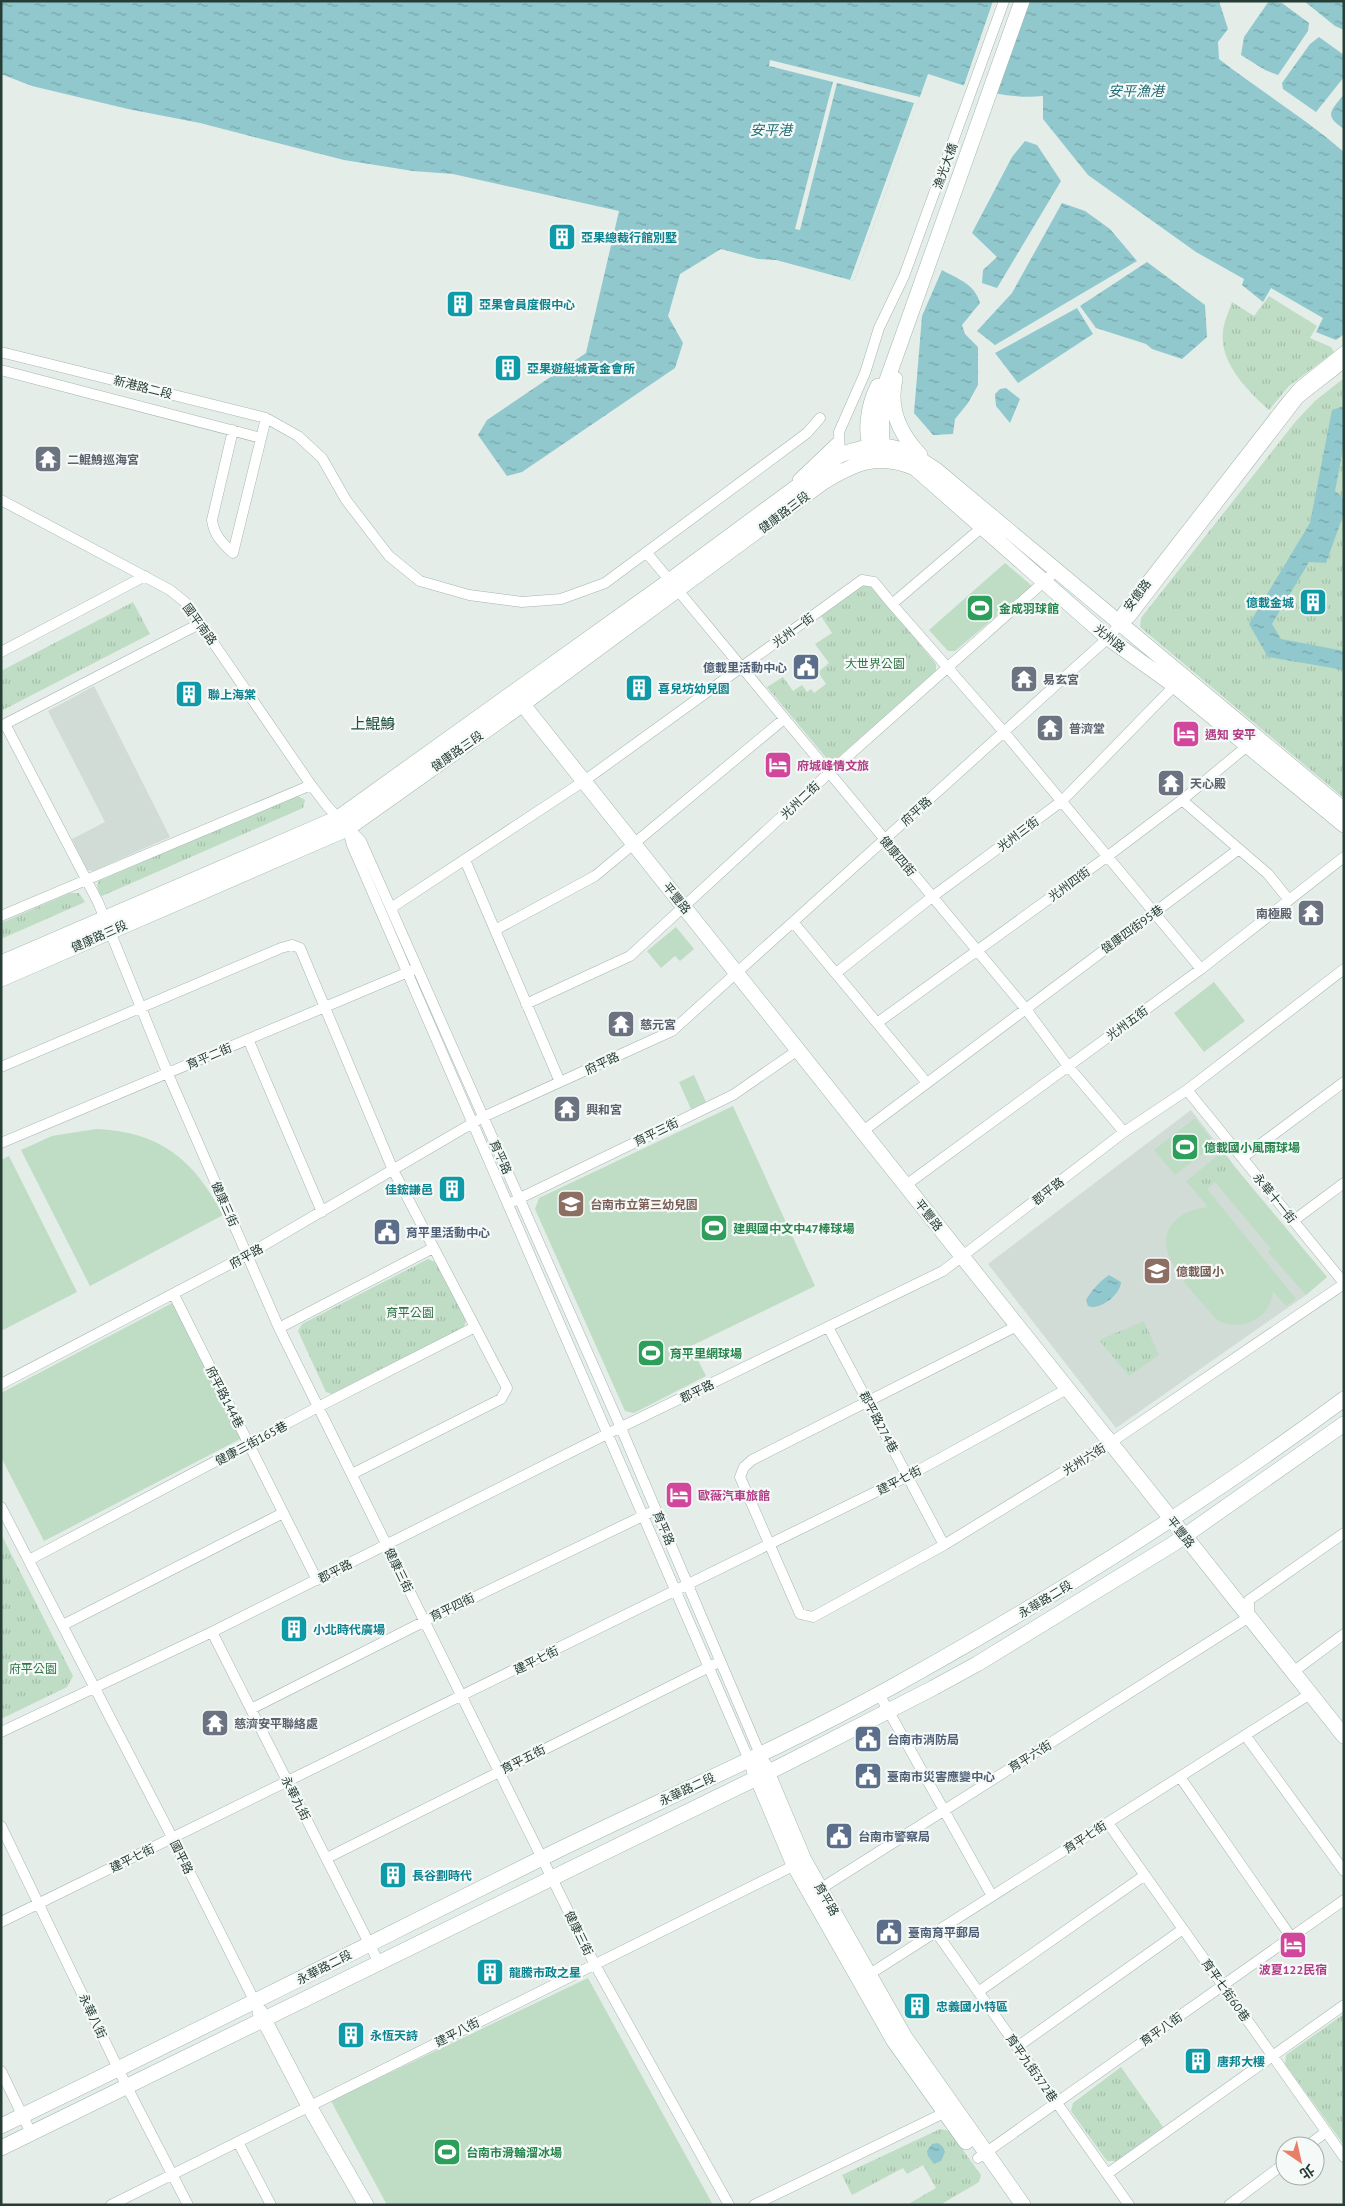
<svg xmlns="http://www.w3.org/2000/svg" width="1345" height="2206" font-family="'PT Sans','Noto Sans TC',sans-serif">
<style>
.built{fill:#d2dcd7}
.green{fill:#bfdcc5}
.park{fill:url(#park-tufts)}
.water{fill:url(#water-ripples)}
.pier{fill:#e4ede8}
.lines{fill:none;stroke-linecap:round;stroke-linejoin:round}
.street-casing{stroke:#a7b5af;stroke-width:11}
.secondary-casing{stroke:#a3b8af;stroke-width:16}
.street{stroke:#fff;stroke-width:10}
.secondary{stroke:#fff;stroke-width:15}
.labels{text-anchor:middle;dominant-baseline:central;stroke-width:4.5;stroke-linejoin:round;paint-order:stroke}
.street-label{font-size:12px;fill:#253d35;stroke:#f5f9f7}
.culture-label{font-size:12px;font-weight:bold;fill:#0d838f;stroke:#f5f9f7;text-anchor:start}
.worship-label{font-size:12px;font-weight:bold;fill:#5b616d;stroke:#f5f9f7;text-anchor:start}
.leisure-label{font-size:12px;font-weight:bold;fill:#27864d;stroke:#f5f9f7;text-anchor:start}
.park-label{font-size:12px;fill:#317246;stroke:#f5f9f7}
.service-label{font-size:12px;font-weight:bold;fill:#4e5e75;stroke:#f5f9f7;text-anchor:start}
.hotel-label{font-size:12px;font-weight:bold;fill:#b23c85;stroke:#f5f9f7;text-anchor:start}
.education-label{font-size:12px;font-weight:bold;fill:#785e54;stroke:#f5f9f7;text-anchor:start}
.water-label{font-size:14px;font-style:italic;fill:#226d76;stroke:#f5f9f7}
.quarter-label{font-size:15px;fill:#224e41;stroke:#f5f9f7}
</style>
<defs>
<pattern id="park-tufts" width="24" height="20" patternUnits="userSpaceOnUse" patternTransform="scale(1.25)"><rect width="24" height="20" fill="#bfdcc5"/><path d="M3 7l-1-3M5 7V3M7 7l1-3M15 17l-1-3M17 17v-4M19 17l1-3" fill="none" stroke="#a4beaa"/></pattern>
<pattern id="water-ripples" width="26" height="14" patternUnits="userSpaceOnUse" patternTransform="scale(1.25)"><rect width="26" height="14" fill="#90c8ce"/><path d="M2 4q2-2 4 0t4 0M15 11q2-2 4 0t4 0" fill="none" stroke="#75a4a8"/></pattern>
</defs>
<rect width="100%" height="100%" fill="#e4ede8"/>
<path class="built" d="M94,686L170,837L93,871L87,870L72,839L105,822L48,711Z
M1191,1110L1260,1199L1327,1277L1306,1295L1116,1428L988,1264Z"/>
<path class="green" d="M1005,563L1032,586L955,651H948L929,630Z
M676,927L694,949L680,961L675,956L661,968L647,951Z
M1214,982L1245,1021L1204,1052L1174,1013Z
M694,1075L706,1102L691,1109L679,1082Z
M733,1106L815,1286L691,1346L706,1376L634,1413L625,1411L535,1209L539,1198Z
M1195,1118L1215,1144L1175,1175L1154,1150Z
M96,1129C161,1132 193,1159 223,1215L90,1286L21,1150L52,1136Z
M9,1156L77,1292L1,1331V1160Z
M1234,1166L1327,1277L1306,1295L1268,1252L1271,1249L1215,1182Z
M1195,1174L1296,1299L1286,1306L1273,1291C1271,1319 1241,1333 1217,1320C1200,1299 1154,1258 1169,1229C1177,1214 1192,1209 1208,1207L1186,1181Z
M176,1301L246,1436L44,1541L1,1457V1393Z
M588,1978L713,2205H387L331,2101Z"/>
<path class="park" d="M1269,296L1317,326L1310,338L1331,347L1334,352L1289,386L1269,410C1248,391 1219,363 1223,331C1224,322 1229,311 1232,302L1254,316Z
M1344,378V798L1140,627L1141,618L1296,421L1315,401Z
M864,585H871L936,664V671L836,759L828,760L767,687L783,677L793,691L802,685L807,692L811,689L814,693L826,684L818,672L829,663L815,644L832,633L821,616Z
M133,602L150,634L1,711V671Z
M296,795L305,800L303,808L102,896L99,893L97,885L99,881Z
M70,893H79L85,902L1,939V923Z
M1223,1151L1234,1166L1207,1189L1195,1174Z
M428,1259L435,1262L466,1320L464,1327L332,1394L326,1392L298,1331L302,1324Z
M1144,1321L1159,1355L1129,1376L1099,1340Z
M1,1534L73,1676L67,1687L1,1719Z
M1344,2014V2145L1285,2064L1286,2055Z
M1121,2067L1163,2127L1116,2161H1107L1071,2111L1073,2103Z
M940,2129L949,2131L981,2175L979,2182L940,2205H911L910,2203L936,2188L923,2165L907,2174L903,2168L852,2195L842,2175Z"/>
<path class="water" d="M1,1H1219L1228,29L1218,42L1219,59C1260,91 1305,118 1344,152V334L1336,340L1316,332L1323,318L1271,288L1263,302L1242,285L1244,279L1196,252L1088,175L1043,119V96C1003,100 966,86 928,74L854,281L776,260L758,259L721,249L680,274L668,316L683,343L675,368L522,472L507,476L478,435L487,420L586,353L619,211L453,174L413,171L344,160L200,123L128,109L32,86L1,74Z
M1269,1L1282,3L1309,23L1308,31L1278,75L1265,70L1241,55L1244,37Z
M1304,1H1344V30L1335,26Z
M1319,37L1344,55V77L1316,112L1283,89L1282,83L1310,44Z
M1344,94V129C1323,115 1331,111 1344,94Z
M1025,141L1037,145L1061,181L997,288L982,283L983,270L997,257L972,233L1012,157Z
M1062,203L1085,211L1110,229L1137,261L995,345L977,331L1012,293Z
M1147,262L1205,305L1207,337L1182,359L1152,349L1146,344L1096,328L1080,306Z
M942,270C958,279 975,284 980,303L962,325L965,334L978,347V385L968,403L955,419L953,434L933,435L914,413L922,316Z
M1077,308L1093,334L1018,383L995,353Z
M1006,388L1020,399L1010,423L996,406L995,394L1000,389Z
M1344,406V444L1335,491L1344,499V513L1326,563L1309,562L1272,624L1281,639L1344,651V670L1268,657L1249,624L1310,523L1332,410Z
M1109,1275L1121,1282C1121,1294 1100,1311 1088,1306L1086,1300C1092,1290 1100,1281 1109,1275Z
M938,2143L943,2147L945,2152L941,2161L934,2164L928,2156L927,2151L932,2144Z"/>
<path class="pier" d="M993,1H1029L995,96L963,88Z
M770,60L920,97L854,281L850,280L914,103L837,83L800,230L795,229L833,82L769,66Z"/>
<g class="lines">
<g class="street-casing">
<path id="street" d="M1,352L266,418L233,553C222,543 214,535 212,520L233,430
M1,370L261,438
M266,418L298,436L322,458L346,500L389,556L420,581L469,595L522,602L561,599L605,583L807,433L820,418
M840,455L839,432L865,373L879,328L904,276L1004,1
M798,479L839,440
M1,500L170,590L186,603L311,785L327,806L361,841L621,1428L760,1754
M646,552L1025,1008L1068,1066L1124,1132
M892,604L1004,732L1201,969
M1120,624L1122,613L1287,401L1299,387L1344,351
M1,652L145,576
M5,724L98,902L168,1074L279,1328L594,1963L729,2205
M1,726L201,623
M1182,800L1268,874L1289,900
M348,830L352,845L749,1760
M465,860L560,1082
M391,908L584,781L862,580L874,582L892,604L987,523
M1,916L311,785
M793,922L927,1083
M495,930L595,876L784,719
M836,973L932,897L1062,801L1179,681
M526,1004L630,956L829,773L1056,571
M877,1023L1108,856L1182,800L1252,742
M248,1039L322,1212
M1,1067L281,948L292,945L300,948L393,1170L507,1388L501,1399L352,1474
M1187,1090L1344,1283
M863,1131L1239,849
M1,1143L413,970
M1242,1158L1344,1082
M906,1185L1201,969L1344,857
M514,1201L733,1095L798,1050
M1293,1221L1344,1183
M174,1295L317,1580
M1017,1326L752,1460L744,1467L740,1477L800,1614L813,1617L944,1545L1110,1443L1344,1284
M828,1327L944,1545
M279,1328L433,1248
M1,1384L247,1255L483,1117L672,1031L1108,638L1120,624L1130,618L1299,398L1344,363
M1,1507L173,1839L255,2002
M29,1560L318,1407L475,1327
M63,1625L283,1513
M212,1632L379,1963
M1293,1672L1344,1634
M879,1694L992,1896
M251,1709L425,1621L649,1513
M1,1732L212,1632L609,1433L943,1271L1124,1132L1187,1090L1344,969
M1245,1735L1344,1871
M1180,1777L1291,1937
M1108,1823L1344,2157
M1,1826L127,2087L188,2205
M327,1858L715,1664
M817,1891L1249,1617V1600L1344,1533
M1,1922L908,1476L1067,1389
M936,1932L1129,2205
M865,1977L1310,1694
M978,1992L1145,1875
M1017,2047L1183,1929
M1,2071L31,2133
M238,2142L271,2205
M1307,2146L1326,2132
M978,2158L1344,1900
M1107,2174L1344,2005
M111,2205L799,1863
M754,2205L948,2111
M1229,2205L1285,2163"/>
</g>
<g class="secondary-casing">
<path id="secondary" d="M895,379C888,408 899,433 920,455
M874,455C863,435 868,406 878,386
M878,455L882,446L881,397L1022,1
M516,696L1344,1736
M1,963L338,818L669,581L840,455C884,439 899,445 936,470L1344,810
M1,979L347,829L523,704L822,483C854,463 879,452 915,468L1108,638L1175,686L1344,825
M764,1765L804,1860L904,2036L1023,2205
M754,1770L794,1865L860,1981L894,2041L966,2142
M260,2012L309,2106L366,2205
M1,2126C181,2039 359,1949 538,1860C655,1802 776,1751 890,1688C1047,1601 1200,1506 1344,1399
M1,2148L783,1765L933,1688L977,1664L1173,1544L1344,1424"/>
</g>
<use href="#street" class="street"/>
<use href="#secondary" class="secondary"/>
</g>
<defs>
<g id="building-square" transform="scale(1.4375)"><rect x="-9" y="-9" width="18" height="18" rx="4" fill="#0f9aa8" stroke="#f5f9f7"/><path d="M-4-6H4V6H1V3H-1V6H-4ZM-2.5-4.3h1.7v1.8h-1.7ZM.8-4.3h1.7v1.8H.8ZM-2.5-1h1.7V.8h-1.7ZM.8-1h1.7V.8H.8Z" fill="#fff"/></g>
<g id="temple-square" transform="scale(1.4375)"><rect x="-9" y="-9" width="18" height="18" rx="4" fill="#6b7280" stroke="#f5f9f7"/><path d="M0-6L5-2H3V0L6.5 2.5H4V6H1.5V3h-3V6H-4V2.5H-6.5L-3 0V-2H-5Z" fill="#fff"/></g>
<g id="stadium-square" transform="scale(1.4375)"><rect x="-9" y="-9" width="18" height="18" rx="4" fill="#2e9e5b" stroke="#f5f9f7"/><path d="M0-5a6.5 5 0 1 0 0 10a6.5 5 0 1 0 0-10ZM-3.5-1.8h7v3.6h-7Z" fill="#fff"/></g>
<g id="civic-square" transform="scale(1.4375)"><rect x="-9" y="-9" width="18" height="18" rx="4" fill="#5c6f8a" stroke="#f5f9f7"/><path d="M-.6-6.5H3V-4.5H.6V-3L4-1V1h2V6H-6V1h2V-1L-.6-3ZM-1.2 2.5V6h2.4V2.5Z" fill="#fff"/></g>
<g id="hotel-square" transform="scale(1.4375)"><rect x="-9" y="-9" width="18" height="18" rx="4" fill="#d1479c" stroke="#f5f9f7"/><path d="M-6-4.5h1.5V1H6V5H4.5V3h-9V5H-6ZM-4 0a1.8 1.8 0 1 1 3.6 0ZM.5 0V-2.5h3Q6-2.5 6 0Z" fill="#fff"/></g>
<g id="school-square" transform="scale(1.4375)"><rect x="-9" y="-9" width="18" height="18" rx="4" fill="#8d6e63" stroke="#f5f9f7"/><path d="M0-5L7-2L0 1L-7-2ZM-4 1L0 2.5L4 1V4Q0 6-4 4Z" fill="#fff"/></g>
</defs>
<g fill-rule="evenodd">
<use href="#building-square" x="562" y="237"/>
<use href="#building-square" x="460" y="304"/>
<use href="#building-square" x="508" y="368"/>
<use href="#temple-square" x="48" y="459"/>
<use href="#building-square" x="1313" y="602"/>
<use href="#stadium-square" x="980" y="608"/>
<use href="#civic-square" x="806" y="667"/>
<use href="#temple-square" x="1024" y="679"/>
<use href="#building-square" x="639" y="688"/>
<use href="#building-square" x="189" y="694"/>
<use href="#temple-square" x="1050" y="728"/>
<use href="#hotel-square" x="1186" y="734"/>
<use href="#hotel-square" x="778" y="765"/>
<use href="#temple-square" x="1171" y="783"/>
<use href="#temple-square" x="1311" y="913"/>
<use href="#temple-square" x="621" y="1024"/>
<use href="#temple-square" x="567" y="1109"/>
<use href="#stadium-square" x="1185" y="1147"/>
<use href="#building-square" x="452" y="1189"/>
<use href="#school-square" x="571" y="1204"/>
<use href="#stadium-square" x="714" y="1228"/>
<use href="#civic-square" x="387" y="1232"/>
<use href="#school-square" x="1157" y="1271"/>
<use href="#stadium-square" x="651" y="1353"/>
<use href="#hotel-square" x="679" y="1495"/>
<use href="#building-square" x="294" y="1629"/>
<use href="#temple-square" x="215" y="1723"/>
<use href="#civic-square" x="868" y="1739"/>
<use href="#civic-square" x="868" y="1776"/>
<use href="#civic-square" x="839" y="1836"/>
<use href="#building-square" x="393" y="1875"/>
<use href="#civic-square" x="889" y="1932"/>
<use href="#hotel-square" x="1293" y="1945"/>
<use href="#building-square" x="490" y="1972"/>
<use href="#building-square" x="917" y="2006"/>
<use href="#building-square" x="351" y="2035"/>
<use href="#building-square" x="1198" y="2061"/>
<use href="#stadium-square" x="447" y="2152"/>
</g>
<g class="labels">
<g class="street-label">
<text transform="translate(945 166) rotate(-70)">漁光大橋</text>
<text transform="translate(143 387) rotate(14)">新港路二段</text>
<text transform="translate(784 512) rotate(-37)">健康路三段</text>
<text transform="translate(1137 595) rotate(-53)">安億路</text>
<text transform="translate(200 624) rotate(54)">國平南路</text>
<text transform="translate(793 630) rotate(-36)">光州一街</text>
<text transform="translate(1110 638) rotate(39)">光州路</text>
<text transform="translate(457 751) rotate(-35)">健康路三段</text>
<text transform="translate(800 800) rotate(-43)">光州二街</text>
<text transform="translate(916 811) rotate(-42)">府平路</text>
<text transform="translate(1018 834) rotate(-37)">光州三街</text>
<text transform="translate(898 856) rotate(50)">健康四街</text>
<text transform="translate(1069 884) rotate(-36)">光州四街</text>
<text transform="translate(677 898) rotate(51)">平豐路</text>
<text transform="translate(1132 929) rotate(-36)">健康四街95巷</text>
<text transform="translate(99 936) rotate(-24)">健康路三段</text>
<text transform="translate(1127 1023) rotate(-36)">光州五街</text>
<text transform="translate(209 1056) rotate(-23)">育平二街</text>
<text transform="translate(602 1063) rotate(-25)">府平路</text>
<text transform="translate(656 1132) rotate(-26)">育平三街</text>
<text transform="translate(501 1157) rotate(66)">育平路</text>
<text transform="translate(1048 1191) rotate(-38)">郡平路</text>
<text transform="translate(1275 1198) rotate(51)">永華十一街</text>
<text transform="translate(225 1204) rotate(66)">健康三街</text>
<text transform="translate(929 1215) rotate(52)">平豐路</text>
<text transform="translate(246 1256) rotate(-29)">府平路</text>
<text transform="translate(697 1391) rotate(-26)">郡平路</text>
<text transform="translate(225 1397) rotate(63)">府平路144巷</text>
<text transform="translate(879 1422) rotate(62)">郡平路274巷</text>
<text transform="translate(251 1443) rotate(-28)">健康三街165巷</text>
<text transform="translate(1084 1459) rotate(-32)">光州六街</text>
<text transform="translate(899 1480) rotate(-27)">建平七街</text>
<text transform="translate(664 1528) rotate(67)">育平路</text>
<text transform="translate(1181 1532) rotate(51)">平豐路</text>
<text transform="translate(399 1570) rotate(64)">健康三街</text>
<text transform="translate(335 1571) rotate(-27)">郡平路</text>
<text transform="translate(1045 1599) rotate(-31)">永華路二段</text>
<text transform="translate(452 1607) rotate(-26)">育平四街</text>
<text transform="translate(536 1660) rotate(-26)">建平七街</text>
<text transform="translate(1030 1756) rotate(-32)">育平六街</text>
<text transform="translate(523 1759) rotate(-27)">育平五街</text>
<text transform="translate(687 1789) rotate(-25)">永華路二段</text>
<text transform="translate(296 1798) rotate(63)">永華九街</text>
<text transform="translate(1085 1837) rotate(-33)">育平七街</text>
<text transform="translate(182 1857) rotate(64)">國平路</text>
<text transform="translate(132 1858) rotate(-26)">建平七街</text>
<text transform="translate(827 1899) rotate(60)">育平路</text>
<text transform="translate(579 1933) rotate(64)">健康三街</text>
<text transform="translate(324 1967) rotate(-27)">永華路二段</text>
<text transform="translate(1226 1990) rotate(55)">育平七街60巷</text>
<text transform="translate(93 2016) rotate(65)">永華八街</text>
<text transform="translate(1161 2029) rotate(-35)">育平八街</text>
<text transform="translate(457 2032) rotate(-27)">建平八街</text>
<text transform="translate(1032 2068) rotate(55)">育平九街372巷</text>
</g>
<g class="culture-label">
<text x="581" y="237">亞果總裁行館別墅</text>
<text x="479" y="304">亞果會員度假中心</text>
<text x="527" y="368">亞果遊艇城黃金會所</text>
<text x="1294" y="602" text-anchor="end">億載金城</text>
<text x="658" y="688">喜兒坊幼兒園</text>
<text x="208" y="694">聯上海棠</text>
<text x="433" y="1189" text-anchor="end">佳鋐謙邑</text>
<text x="313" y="1629">小北時代廣場</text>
<text x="412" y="1875">長谷劃時代</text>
<text x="509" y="1972">龍騰市政之星</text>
<text x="936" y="2006">忠義國小特區</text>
<text x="370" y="2035">永恆天詩</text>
<text x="1217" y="2061">唐邦大樓</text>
</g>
<g class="worship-label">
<text x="67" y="459">二鯤鯓巡海宮</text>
<text x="1043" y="679">易玄宮</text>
<text x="1069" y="728">普濟堂</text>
<text x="1190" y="783">天心殿</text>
<text x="1292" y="913" text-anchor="end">南極殿</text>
<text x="640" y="1024">慈元宮</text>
<text x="586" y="1109">興和宮</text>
<text x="234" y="1723">慈濟安平聯絡處</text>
</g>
<g class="leisure-label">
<text x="999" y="608">金成羽球館</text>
<text x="1204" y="1147">億載國小風雨球場</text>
<text x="733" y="1228">建興國中文中47棒球場</text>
<text x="670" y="1353">育平里網球場</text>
<text x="466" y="2152">台南市滑輪溜冰場</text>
</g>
<g class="park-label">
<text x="875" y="663">大世界公園</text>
<text x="410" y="1312">育平公園</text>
<text x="33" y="1668">府平公園</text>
</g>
<g class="service-label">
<text x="787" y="667" text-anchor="end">億載里活動中心</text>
<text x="406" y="1232">育平里活動中心</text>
<text x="887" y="1739">台南市消防局</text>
<text x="887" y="1776">臺南市災害應變中心</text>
<text x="858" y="1836">台南市警察局</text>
<text x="908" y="1932">臺南育平郵局</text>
</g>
<g class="hotel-label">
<text x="1205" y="734">遇知 安平</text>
<text x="797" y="765">府城峰情文旅</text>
<text x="698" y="1495">歐薇汽車旅館</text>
<text x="1293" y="1969" text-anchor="middle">波夏122民宿</text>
</g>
<g class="education-label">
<text x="590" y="1204">台南市立第三幼兒園</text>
<text x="1176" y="1271">億載國小</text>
</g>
<g class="water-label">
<text x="1136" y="91">安平漁港</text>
<text x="771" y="130">安平港</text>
</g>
<g class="quarter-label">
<text x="373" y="723">上鯤鯓</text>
</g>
</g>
<rect width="1345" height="2206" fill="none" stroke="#253d35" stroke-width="5"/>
<g transform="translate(1300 2161) rotate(146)"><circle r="24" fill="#f5f9f7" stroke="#a2aea9"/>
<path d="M0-4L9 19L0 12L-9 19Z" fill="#e97e66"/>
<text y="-8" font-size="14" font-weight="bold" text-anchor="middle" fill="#253d35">北</text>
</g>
</svg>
